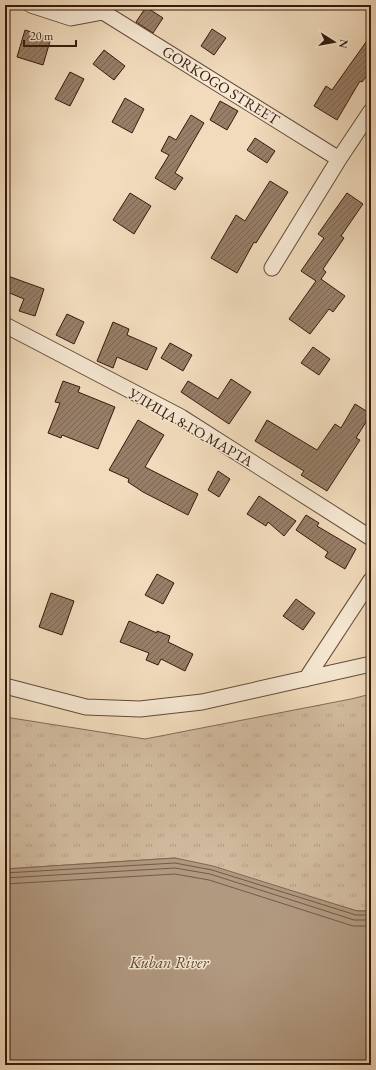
<svg xmlns="http://www.w3.org/2000/svg" width="376" height="1070" font-family="'EB Garamond',serif">
<style>
.park{fill:url(#park-tufts);stroke:#836a56}
.water{fill:#b19980;stroke:#7f6652}
.lines{fill:none;stroke-linecap:round;stroke-linejoin:round}
.shore{stroke:#735a46;stroke-width:1}
.building{fill:url(#building-hatch);stroke:#351a0d}
.minor-casing{stroke:#644a39;stroke-width:17}
.minor{stroke:#f6e8d3;stroke-width:15}
.labels{text-anchor:middle;dominant-baseline:central;stroke-width:3;stroke-linejoin:round;paint-order:stroke}
.street-label{font-size:15px;fill:#351a0d;stroke:#f6e8d3}
.water-label{font-size:16px;font-style:italic;fill:#604635;stroke:#f6e8d3}
</style>
<defs>
<pattern id="park-tufts" width="24" height="20" patternUnits="userSpaceOnUse"><rect width="24" height="20" fill="#d1ba9e"/><path d="M3 7l-1-3M5 7V3M7 7l1-3M15 17l-1-3M17 17v-4M19 17l1-3" fill="none" stroke="#b49f87"/></pattern>
<pattern id="building-hatch" width="6" height="6" patternUnits="userSpaceOnUse"><rect width="6" height="6" fill="#977e68"/><path d="M-1 1l2-2M0 6l6-6M5 7l2-2" fill="none" stroke="#7c6654"/></pattern>
</defs>
<rect width="100%" height="100%" fill="#f1dbbc"/>
<filter id="stains"><feTurbulence type="fractalNoise" baseFrequency=".005" numOctaves="4"/><feColorMatrix values="0 0 0 0 .2 0 0 0 0 .09 0 0 0 0 .02 0 0 0 .5 -.17"/></filter>
<radialGradient id="worn" r=".72"><stop offset=".6" stop-color="#630" stop-opacity="0"/><stop offset="1" stop-color="#630" stop-opacity=".3"/></radialGradient>
<path class="park" d="M371,694V911H357L175,858L5,869V717L145,739L351,699Z"/>
<path class="water" d="M175,858L213,866L357,911H371V1065H5V869Z"/>
<g class="lines">
<path class="shore" d="M5,873L175,863L212,870L356,915H371
M5,878L175,868L210,874L354,920H371
M5,884L175,874L209,880L353,926H371"/>
</g>
<path class="building" d="M146,7L163,18L153,33L136,22Z
M212,29L226,38L214,55L201,46Z
M25,30L51,38L43,65L17,57Z
M371,35V70L362,82L360,81L337,120L314,106L326,86L332,90Z
M104,50L125,66L114,80L93,64Z
M70,72L84,79L70,106L55,99Z
M125,98L144,109L132,133L112,122Z
M220,101L238,111L227,130L210,120Z
M191,115L204,123L175,173L183,178L175,190L155,178L169,155L161,151L169,136L176,140Z
M255,138L275,151L267,163L247,150Z
M270,181L288,192L256,243L254,242L237,273L211,258L236,215L245,221Z
M130,193L151,206L134,234L113,220Z
M347,193L363,204L341,236L344,238L323,269L326,272L321,279L345,296L333,312L329,309L310,334L289,319L316,281L301,271L324,238L318,234Z
M5,275L44,289L35,316L19,311L24,299L5,291Z
M67,314L84,322L74,344L56,335Z
M113,322L129,329L127,335L157,348L147,370L117,357L113,368L97,361Z
M170,343L192,355L183,371L161,358Z
M313,347L330,359L319,375L301,363Z
M231,379L251,392L229,424L181,392L188,381L218,399Z
M63,381L80,387L78,392L115,407L98,449L62,435L61,438L48,433L60,403L55,402Z
M355,404L371,414L356,438L360,440L327,491L301,475L304,471L255,441L267,420L317,450L335,424L341,428Z
M138,420L164,435L145,467L198,494L188,515L143,492L128,482L129,479L109,470Z
M218,471L230,479L219,497L208,490Z
M259,496L296,521L284,536L268,522L266,526L247,514Z
M306,515L319,523L317,526L356,549L345,569L325,557L328,552L296,530Z
M157,574L174,583L163,604L145,595Z
M51,593L74,601L62,635L39,627Z
M296,599L315,613L303,630L283,616Z
M129,621L157,633V631L170,636L168,642L193,654L185,671L161,659L158,665L146,660L149,653L120,642Z"/>
<g class="lines">
<g class="minor-casing">
<path id="minor" d="M31,5L71,18L103,12
M103,12L339,159
M272,268L339,159L371,111
M5,325L181,417L371,538
M306,679L371,580
M5,686L86,707L140,709L202,702L371,664"/>
</g>
<use href="#minor" class="minor"/>
</g>
<g class="labels">
<g class="street-label">
<text transform="translate(221 85) rotate(32)">GORKOGO STREET</text>
<text transform="translate(191 427) rotate(30)">УЛИЦА 8-ГО МАРТА</text>
</g>
<g class="water-label">
<text x="169" y="962">Kuban River</text>
</g>
</g>
<rect width="376" height="1070" fill="none" stroke="#f1dbbc" stroke-width="20"/>
<rect x="6" y="6" width="364" height="1058" fill="none" stroke="#351a0d" stroke-width="2"/>
<rect x="10" y="10" width="356" height="1050" fill="none" stroke="#351a0d"/>
<g transform="translate(334 42) rotate(101)" stroke="#f6e8d3" stroke-width="3" paint-order="stroke">
<path d="M0-3L7 15L0 10L-7 15Z" fill="#351a0d"/>
<text y="-6" font-size="11" font-weight="bold" text-anchor="middle" fill="#351a0d">N</text>
</g>
<path d="M24 40v6h52v-6" fill="none" stroke="#351a0d" stroke-width="2"/>
<text x="30" y="40" font-size="12" fill="#351a0d" stroke="#f6e8d3" stroke-width="3" paint-order="stroke">20 m</text>
<rect width="100%" height="100%" filter="url(#stains)"/>
<rect width="100%" height="100%" fill="url(#worn)"/>
</svg>
